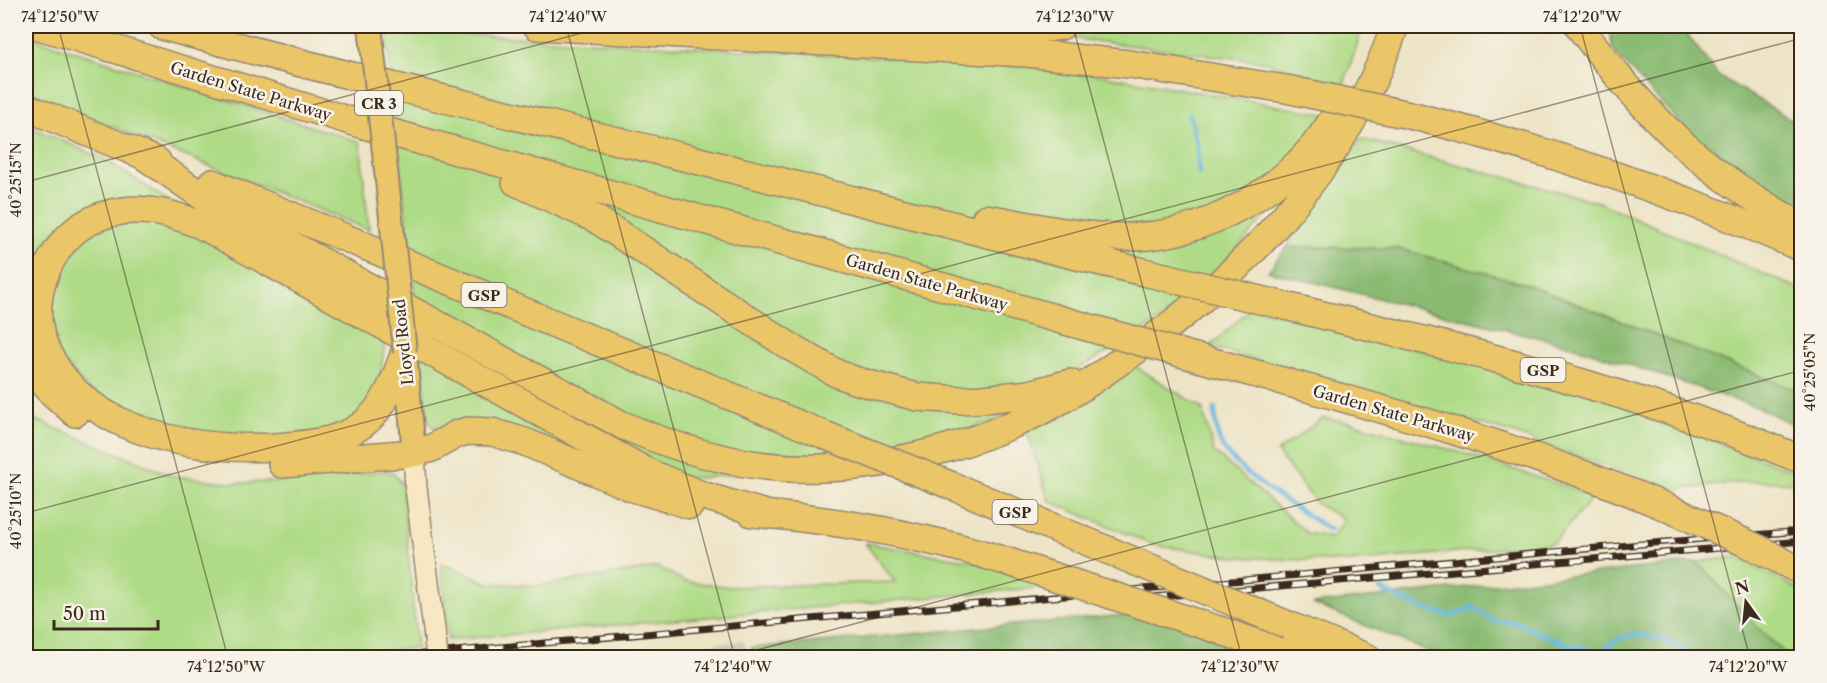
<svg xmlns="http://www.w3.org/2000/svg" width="1827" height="683" font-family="'Libre Caslon Text',serif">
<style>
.industrial{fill:#cfc0ba}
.green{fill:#afdb86;stroke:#758252;stroke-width:1.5}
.forest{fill:#8bbb73;stroke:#637248;stroke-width:1.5}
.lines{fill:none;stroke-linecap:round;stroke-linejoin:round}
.stream{stroke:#65b6e0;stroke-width:4.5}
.secondary-casing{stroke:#948672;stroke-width:24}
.primary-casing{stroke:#948672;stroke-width:26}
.highway-casing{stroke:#948672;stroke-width:30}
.secondary{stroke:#f7e8c3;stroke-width:21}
.primary{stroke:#ebc669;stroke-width:22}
.highway{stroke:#ebc669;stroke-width:27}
.rail-casing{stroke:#3b2a1e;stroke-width:7}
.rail{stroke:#f7f3e8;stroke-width:4.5;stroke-dasharray:14;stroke-linecap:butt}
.secondary-bridge-casing{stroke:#948672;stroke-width:24;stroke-linecap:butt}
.primary-bridge-casing{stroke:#948672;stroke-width:26;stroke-linecap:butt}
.highway-bridge-casing{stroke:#948672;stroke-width:30;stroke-linecap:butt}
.secondary-bridge{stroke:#f7e8c3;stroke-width:21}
.primary-bridge{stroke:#ebc669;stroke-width:22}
.highway-bridge{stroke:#ebc669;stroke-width:27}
.ticks{fill:none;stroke:#3b2a1e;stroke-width:1.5;stroke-opacity:0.45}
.labels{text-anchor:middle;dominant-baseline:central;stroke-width:5;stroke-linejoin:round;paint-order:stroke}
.shield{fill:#f7f3e8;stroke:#73665b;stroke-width:1.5}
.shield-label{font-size:15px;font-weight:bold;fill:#3b2a1e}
.street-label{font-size:16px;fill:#3b2a1e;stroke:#f7f3e8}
.neatline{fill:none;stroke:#3b2a1e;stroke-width:2}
.ticks-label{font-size:15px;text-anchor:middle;fill:#3b2a1e}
</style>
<rect width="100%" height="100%" fill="#f7f3e8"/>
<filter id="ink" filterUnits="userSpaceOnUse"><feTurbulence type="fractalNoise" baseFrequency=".0167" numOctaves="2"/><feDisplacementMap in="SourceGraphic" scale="12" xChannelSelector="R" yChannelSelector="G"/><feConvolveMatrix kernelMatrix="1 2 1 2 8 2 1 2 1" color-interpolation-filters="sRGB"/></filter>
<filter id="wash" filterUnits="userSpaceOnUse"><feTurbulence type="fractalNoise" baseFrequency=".008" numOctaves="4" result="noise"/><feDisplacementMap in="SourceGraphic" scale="24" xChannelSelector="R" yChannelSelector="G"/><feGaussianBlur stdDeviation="1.35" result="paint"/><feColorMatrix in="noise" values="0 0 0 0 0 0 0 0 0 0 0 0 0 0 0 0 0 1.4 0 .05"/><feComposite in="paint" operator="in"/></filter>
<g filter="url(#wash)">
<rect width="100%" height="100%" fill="#ede3c5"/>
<path class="industrial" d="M743,641L752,657H599L742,641Z"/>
<path class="green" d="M1094,26H1363L1344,84L1306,76L1267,62L1053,36Z
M386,30L1054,67L1330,115L1321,155L1218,269L1160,320L994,421L914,446L819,463L702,478L626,477L440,428H434L428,422Z
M26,36L360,142L369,230L26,92Z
M26,125L104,159L385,341L378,393L353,423L295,440L182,433L87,389L26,317Z
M1361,139L1598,202L1801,290V392L1526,284L1396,248L1287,247Z
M1252,307L1589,392L1801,474V483L1753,481L1672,490L1512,433L1210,347Z
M1131,364L1202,408L1214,452L1307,533L1331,538L1345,520L1317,504L1277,452L1323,418L1350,422L1476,457L1594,496L1553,543L1348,562L1237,557L1153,545L1049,501L1026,428Z
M26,416L173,476L232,483L273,482L385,471L394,474L402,484L417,648L288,658L26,657Z
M865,543L972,561L1059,586L448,640L441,563L488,583L539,586L658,567L684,581L730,587L895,582Z
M1738,557L1801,591V657H1789L1761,631L1697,562Z"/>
<path class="forest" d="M1609,26H1681L1718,76L1801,125V215L1706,151L1613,51Z
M1287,247L1396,248L1526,284L1801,392V428L1759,408L1573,346L1268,271Z
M1697,562L1761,631L1789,657H1442L1313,604Z
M1149,613L1284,657L1111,658L1106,653L1101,658H757L751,648Z"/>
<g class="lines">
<path class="stream" d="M1189,114L1197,146L1199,174
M1215,409C1215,420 1217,437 1222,446C1241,476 1300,510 1330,530
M1380,589L1421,608L1452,616L1473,607L1493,621L1518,622L1533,631L1565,643L1599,653C1606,648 1615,639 1623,637C1647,630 1676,642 1693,658"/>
</g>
</g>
<g filter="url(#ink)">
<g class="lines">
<g class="secondary-casing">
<path id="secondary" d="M414,453L416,488L434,629"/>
</g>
<g class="primary-casing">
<path id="primary" d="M387,180L391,218
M405,353L414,453"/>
</g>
<g class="highway-casing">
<path id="highway" d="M39,26L364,125L1101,331
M162,26C336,74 512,115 687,158C841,196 994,237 1148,273
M537,26L1027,53L1129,64L1286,89
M1579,26C1643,113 1704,175 1802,226
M958,33L1029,30L1061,26
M26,107L157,161
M1414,116C1547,150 1676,193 1802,248
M141,154L205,198L622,425C684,452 753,471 821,468C907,466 996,439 1070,395C1087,385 1103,373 1119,362C1241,280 1347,166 1395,26
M516,182L596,219L789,346L836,373L854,380L917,397L960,400L984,399L1029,394L1070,383
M212,183L827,436
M986,218C1029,225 1073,236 1117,237C1205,240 1290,190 1335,116
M1277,304C1455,347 1632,389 1802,460
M405,352C396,378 385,408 362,425C338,443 303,445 274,447C197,451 94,435 52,361C40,341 35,319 39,296C43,271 56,246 76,230C117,199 167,209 209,229L649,473L704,496L769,515
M1184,354C1347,399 1510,441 1666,507
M26,359L47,388L75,413
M282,464L414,453L432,448L457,434L468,431L492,432L525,442L633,488L690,505
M950,485L1081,539
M752,513C838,520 926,536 1009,562
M1288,625L1368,658
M1222,631L1300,658"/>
</g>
<use href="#secondary" class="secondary"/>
<use href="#primary" class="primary"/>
<use href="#highway" class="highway"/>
<g class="rail-casing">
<path id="rail" d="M1153,597L1802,541
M378,658L1653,543L1802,531"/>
</g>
<use href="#rail" class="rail"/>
<g class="secondary-bridge-casing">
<path id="secondary-bridge" d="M434,629L437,658"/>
</g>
<g class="primary-bridge-casing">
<path id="primary-bridge" d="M370,26L387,180
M391,218L405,352"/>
</g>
<g class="highway-bridge-casing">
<path id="highway-bridge" d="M1286,89L1414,116
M1148,273L1277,304
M1101,331L1184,354
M827,436L950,485
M1666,507L1757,548L1802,572
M1081,539L1288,625
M1009,562L1222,631"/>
</g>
<use href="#secondary-bridge" class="secondary-bridge"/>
<use href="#primary-bridge" class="primary-bridge"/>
<use href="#highway-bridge" class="highway-bridge"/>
</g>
</g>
<path class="ticks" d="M58,26L228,658M566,26L735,658M1073,26L1242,658M1580,26L1750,658M26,182L608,26M26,513L1802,38M727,658L1802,370"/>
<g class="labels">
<g class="shield">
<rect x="355" y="91" width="48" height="24" rx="4.5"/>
<rect x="461.5" y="283" width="45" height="24" rx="4.5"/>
<rect x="1520.5" y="358" width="45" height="24" rx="4.5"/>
<rect x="992.5" y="500" width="45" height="24" rx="4.5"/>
</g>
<g class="shield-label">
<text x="379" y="103">CR 3</text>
<text x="484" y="295">GSP</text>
<text x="1543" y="370">GSP</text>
<text x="1015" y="512">GSP</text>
</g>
<g class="street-label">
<text transform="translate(251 91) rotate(17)">Garden State Parkway</text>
<text transform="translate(927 282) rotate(16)">Garden State Parkway</text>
<text transform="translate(403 342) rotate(-96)">Lloyd Road</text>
<text transform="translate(1394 413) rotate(16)">Garden State Parkway</text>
</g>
</g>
<rect width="1827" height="683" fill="none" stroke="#f7f3e8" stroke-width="66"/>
<g transform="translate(1746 602) rotate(345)" stroke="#f7f3e8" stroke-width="4.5" paint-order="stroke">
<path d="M0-4.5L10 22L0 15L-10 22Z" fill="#3b2a1e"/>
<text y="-9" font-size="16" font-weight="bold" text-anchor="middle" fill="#3b2a1e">N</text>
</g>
<path d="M54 620v9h104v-9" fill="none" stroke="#3b2a1e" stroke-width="3"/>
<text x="63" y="620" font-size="18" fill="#3b2a1e" stroke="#f7f3e8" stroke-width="4.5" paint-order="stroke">50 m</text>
<rect x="33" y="33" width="1761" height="617" class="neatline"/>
<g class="ticks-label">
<text x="60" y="22">74°12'50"W</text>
<text x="568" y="22">74°12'40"W</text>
<text x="1075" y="22">74°12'30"W</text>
<text x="1582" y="22">74°12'20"W</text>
<text transform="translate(16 180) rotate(-90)" y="5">40°25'15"N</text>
<text transform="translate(1810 372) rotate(-90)" y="5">40°25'05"N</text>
<text transform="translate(16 511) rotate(-90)" y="5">40°25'10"N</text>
<text x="226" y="672">74°12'50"W</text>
<text x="733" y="672">74°12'40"W</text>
<text x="1240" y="672">74°12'30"W</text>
<text x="1748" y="672">74°12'20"W</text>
</g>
</svg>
